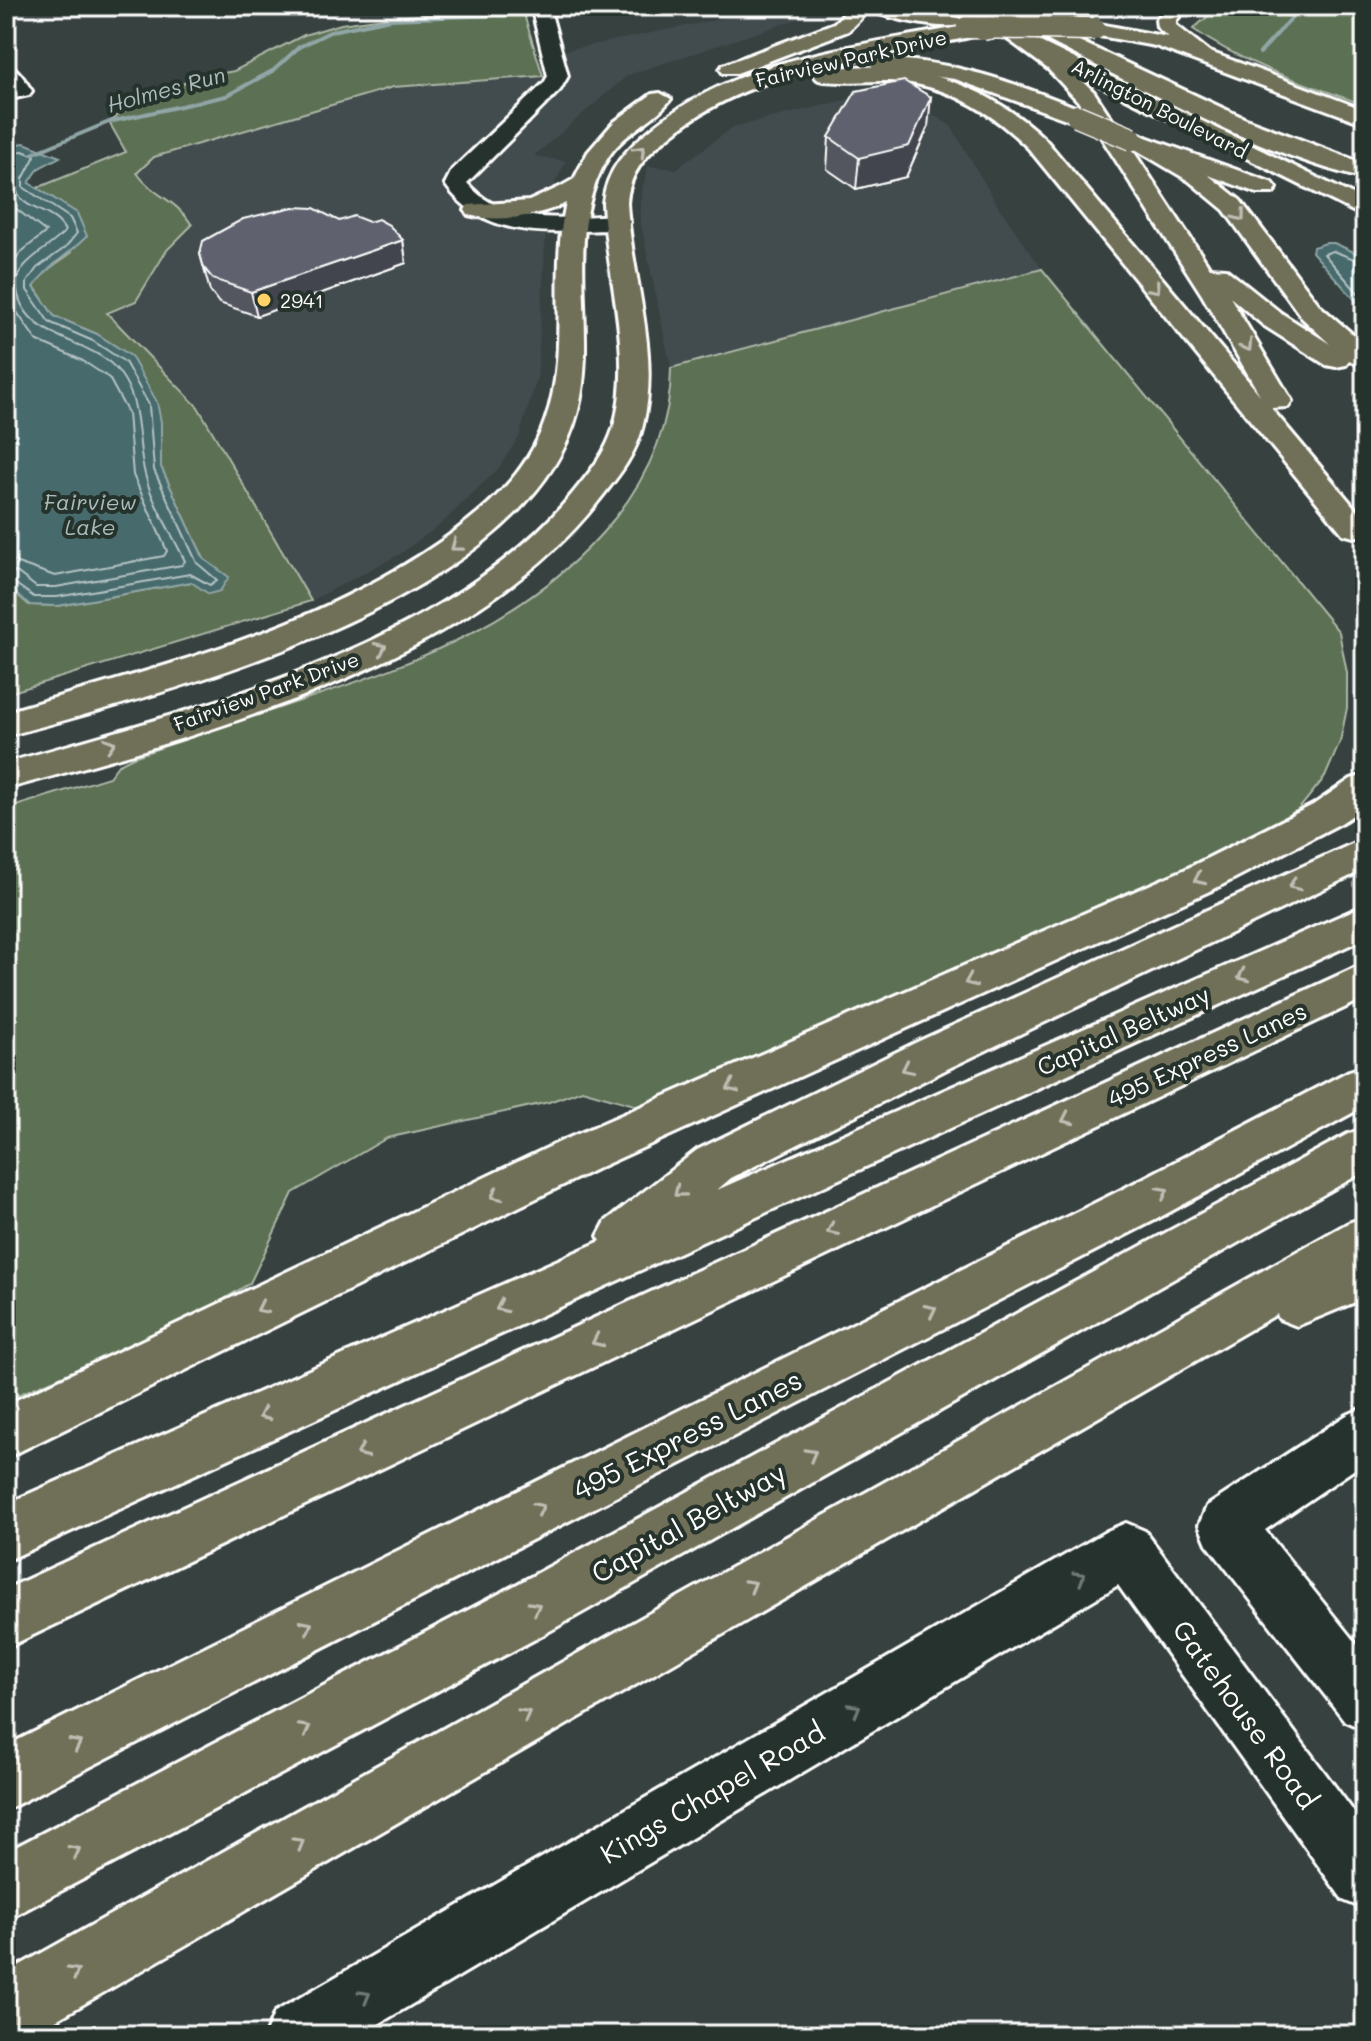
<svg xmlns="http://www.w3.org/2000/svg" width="1371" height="2041" font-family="Mali,sans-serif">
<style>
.built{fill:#434b4e}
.green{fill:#5b6f52;stroke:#adb7a8;stroke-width:2}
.water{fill:#476a6c;stroke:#91a6a7;stroke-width:2}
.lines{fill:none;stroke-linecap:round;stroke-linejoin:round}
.shore{stroke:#b5c3c4;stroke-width:2}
.stream{stroke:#91a6a7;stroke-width:4}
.minor-casing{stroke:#fff;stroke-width:6}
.major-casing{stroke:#fff;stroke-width:6}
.highway-casing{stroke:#fff;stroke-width:6}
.minor{fill:#26332d;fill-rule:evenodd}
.major{fill:#706f59;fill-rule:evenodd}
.highway{fill:#706f59;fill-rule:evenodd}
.major-bridge-casing{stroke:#fff;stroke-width:25;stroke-linecap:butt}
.highway-bridge-casing{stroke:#fff;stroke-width:25;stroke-linecap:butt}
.major-bridge{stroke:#706f59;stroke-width:22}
.highway-bridge{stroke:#706f59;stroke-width:22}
.wall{fill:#52545f;stroke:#fff;stroke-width:2}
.shaded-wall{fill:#42454d;stroke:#fff;stroke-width:2}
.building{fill:#5f626e;stroke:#fff;stroke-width:2}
.oneway{stroke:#bfbeb4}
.oneway2{stroke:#727a76}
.poi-dot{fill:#ffd166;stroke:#26332d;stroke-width:3}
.labels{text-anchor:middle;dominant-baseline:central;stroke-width:8;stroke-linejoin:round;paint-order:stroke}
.far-street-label{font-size:20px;fill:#fff;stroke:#26332d}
.far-poi-label{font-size:20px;fill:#fff;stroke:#26332d;text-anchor:start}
.far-water-label{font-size:22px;font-style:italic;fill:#acbcbd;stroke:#26332d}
.street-label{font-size:24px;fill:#fff;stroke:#26332d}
.near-street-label{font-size:28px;fill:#fff;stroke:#26332d}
</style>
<rect width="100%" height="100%" fill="#374140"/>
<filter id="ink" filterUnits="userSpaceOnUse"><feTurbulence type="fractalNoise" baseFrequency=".0125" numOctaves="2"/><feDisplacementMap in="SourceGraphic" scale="16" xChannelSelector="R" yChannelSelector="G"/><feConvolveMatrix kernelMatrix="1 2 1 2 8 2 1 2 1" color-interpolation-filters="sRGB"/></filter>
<g filter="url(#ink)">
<path class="built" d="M784,6H804L807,16L628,75L534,156L566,161L548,197L537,379L519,437L498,469L441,524L400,554L311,601L198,407L78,283L62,184L161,143L453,73Z
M858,97L919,105L951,126L998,206L1042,269L671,368L640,220L641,194L648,166L676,169L733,127Z"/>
<path class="green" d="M1214,6H1353L1365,11V105C1307,84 1244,65 1193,29L1214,11Z
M522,8L543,76L393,87L154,157L137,173C153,196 177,200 192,225L167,250L136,301L107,313L198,407L311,601L6,694V585L29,605L58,606L191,582L204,559L161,467V422L97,334L54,316L34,286L43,273L71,253L56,200L37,188L126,152L109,122L136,102L197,78L234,71L304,35L341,24L391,17Z
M1042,269L1339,632L1347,673V708L1340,742L1325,777L1294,815L1179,888L662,1113L582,1090L549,1102L387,1138L293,1193L250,1283L185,1323L6,1400V809L109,777L119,764L133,757C189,738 244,720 300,701C419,662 534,619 615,518C649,475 671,424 671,368Z"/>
<path class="water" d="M24,143L60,157L39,168L29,183L77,213L87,236C70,254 47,266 34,287L54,316L97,334L131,356L157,402L161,422V467L204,559L229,577L220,591L209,594L191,582L58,606L30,605L6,585V146Z
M1326,243H1334L1365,257V311L1312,252L1313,247Z"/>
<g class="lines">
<path class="shore" d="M6,154L23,151L35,156L23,179V187L70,218L77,233L66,247L37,268L27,282V290L49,322L93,341L125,362L149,405L154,470L197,563L217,580L210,585L190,574L57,597H34L13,582L6,581
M6,164L17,166C5,216 51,202 65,231C51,249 12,262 17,290C26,342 92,337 119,372C144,405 135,441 146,478C154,507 172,533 185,561L182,565L56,587H36L18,573L6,571
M6,201L46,232L20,253L6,277
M1365,263L1333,251L1324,254L1365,301
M6,296L36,340L83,361L109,378L128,413L133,475L167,551L164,556L55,576L6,559"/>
<path class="stream" d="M555,14L576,6
M1260,53L1297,12L1312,6
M32,154L109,122L226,96L274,70L299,47L332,31L391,19L523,14"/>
<g class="minor-casing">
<path id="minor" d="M531,6H549L568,76L560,90L467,183C506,228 565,217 618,215L626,217L630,222L626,227C612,231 597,230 582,231C529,234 477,230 445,184L452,170L544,83L548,76Z
M6,64C18,67 25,81 32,91L29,95L6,100V88L9,87L6,83Z
M1365,1407V1462L1265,1530L1365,1655V1730L1345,1721L1207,1544L1199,1525L1207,1506L1347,1415Z
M1126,1523L1145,1531L1365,1827V1909L1343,1900L1118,1585L360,2035H265L275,2012L1107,1531Z"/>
</g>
<g class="major-casing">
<path id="major" d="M1069,6H1105L1102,10L1059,20L1049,14L1052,10Z
M975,24L985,30L982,34C873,61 757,63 667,138C645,156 629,173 627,203C631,276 661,352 643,425C636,456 616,479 597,503C468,666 200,735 6,789V763C193,709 445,650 573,493C590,472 606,453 614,426C634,353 606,276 603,203C606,170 627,148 652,128C742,55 865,45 975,24Z
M1016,30L1365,201V217L1009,40L1006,36Z
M881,59C954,60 1018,84 1085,111L1088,116L1077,123L955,79L874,69L871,65L874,61Z
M660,93L671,99C653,123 622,132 606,161C562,238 599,329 578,411C528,601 173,691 6,736V712C155,668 310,632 440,542C486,509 526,476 545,421C570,352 549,274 566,203C536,217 500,223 468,215L465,210L468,205L529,201L560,187L574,179L588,152L614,122L652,94Z
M1132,132L1273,183L1277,188L1273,193H1257L1124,144L1121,139L1124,134Z"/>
</g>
<g class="highway-casing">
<path id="highway" d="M845,6C868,6 951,8 965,22C953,34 880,17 864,8L860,19L848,31L737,73H723L720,69L723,65L834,23L844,13Z
M945,6H970L1023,32L1062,61L1094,92L1123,136L1132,132L1140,134L1193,163L1240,200L1320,306L1365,345V368L1349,360L1346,365L1336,367L1326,365L1263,325L1230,297L1292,401L1288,407L1271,408L1365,520V534L1354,537L1343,534L1029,149C996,116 958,91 911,83C880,78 852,84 824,81C817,80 818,80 814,75C821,66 837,68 848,67C923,63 991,88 1045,139L1260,395L1202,295L1078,101L1048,69L1009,40ZM1130,146L1189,181L1224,210L1302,318L1330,344L1281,313L1226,269L1210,268Z
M1168,6H1188L1176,21V25L1210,52L1365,110V124L1155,46L1094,35L1084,29L1094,23L1168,37L1157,27L1156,20Z
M1034,20L1246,119L1365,164V179C1251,151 1132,83 1027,30L1024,26L1027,22Z
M1365,775V807L1341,823L1214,889L598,1168L6,1458V1405L564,1140L1186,869L1313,805L1351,779Z
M1365,838V869L949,1068L731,1178L717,1190L1365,905V938L6,1561V1504L601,1241L598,1236L606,1221L697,1150L917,1042Z
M1365,963V998L6,1648V1589Z
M1365,1066V1106L1153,1221L6,1810V1746L1119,1191L1349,1071Z
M1365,1128V1171L539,1637L6,1920V1852L497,1595L1348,1134Z
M1365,1217V1298L1297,1326L1279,1319L1277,1314L30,2035H6V1973L1348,1223Z"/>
</g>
<use href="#minor" class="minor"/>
<use href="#major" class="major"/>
<use href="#highway" class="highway"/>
<g class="major-bridge-casing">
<path id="major-bridge" d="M983,29L1059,14
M1077,116L1132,139"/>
</g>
<g class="highway-bridge-casing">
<path id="highway-bridge" d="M968,27L1094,29"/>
</g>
<use href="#major-bridge" class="major-bridge"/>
<use href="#highway-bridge" class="highway-bridge"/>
</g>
<path class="wall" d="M928,127L906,177L856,189L827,169L829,137Z
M339,221L403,240L406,263L257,316L219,303L210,291L200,254Z"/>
<path class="shaded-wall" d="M931,97L928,127L906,177L856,189L859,158Z
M403,240L406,263L257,316L251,292Z"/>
<path class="building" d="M904,81L931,97L909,146L859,158L829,137L856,91Z
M293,207L314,208L339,221L354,216L369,222L378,219L389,225L403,240L251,292L213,279L204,268L200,254L203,241L243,219Z"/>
<defs><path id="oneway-chevron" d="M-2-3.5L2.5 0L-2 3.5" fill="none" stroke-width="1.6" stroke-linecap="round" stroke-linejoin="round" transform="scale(2)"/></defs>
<g class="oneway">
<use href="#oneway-chevron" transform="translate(640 151) rotate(-46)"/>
<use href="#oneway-chevron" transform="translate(1240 216) rotate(53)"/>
<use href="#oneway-chevron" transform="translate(1155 288) rotate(49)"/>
<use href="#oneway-chevron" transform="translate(1247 346) rotate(58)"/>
<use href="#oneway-chevron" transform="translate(456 546) rotate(143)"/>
<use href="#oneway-chevron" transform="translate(381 648) rotate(-26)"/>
<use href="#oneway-chevron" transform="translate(110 744) rotate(-17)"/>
<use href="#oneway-chevron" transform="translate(1199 879) rotate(155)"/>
<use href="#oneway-chevron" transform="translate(1294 885) rotate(156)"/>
<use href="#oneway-chevron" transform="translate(1243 976) rotate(156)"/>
<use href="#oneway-chevron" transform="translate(970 981) rotate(156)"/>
<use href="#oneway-chevron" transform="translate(907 1068) rotate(154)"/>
<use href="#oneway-chevron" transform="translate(732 1087) rotate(156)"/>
<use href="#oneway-chevron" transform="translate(1067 1119) rotate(155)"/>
<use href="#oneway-chevron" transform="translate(679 1192) rotate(141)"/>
<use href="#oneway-chevron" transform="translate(1163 1192) rotate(-28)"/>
<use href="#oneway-chevron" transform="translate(496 1195) rotate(154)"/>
<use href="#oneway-chevron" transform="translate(832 1230) rotate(155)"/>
<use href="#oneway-chevron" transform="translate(501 1307) rotate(155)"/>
<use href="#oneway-chevron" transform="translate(262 1308) rotate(154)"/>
<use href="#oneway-chevron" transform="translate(931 1310) rotate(-27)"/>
<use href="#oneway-chevron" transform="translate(597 1341) rotate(155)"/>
<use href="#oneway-chevron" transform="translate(264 1415) rotate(155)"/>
<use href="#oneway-chevron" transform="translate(362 1452) rotate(155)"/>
<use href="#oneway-chevron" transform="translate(811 1454) rotate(-29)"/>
<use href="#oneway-chevron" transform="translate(539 1508) rotate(-27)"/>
<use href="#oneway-chevron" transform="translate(751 1585) rotate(-30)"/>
<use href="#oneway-chevron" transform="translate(535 1607) rotate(-29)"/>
<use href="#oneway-chevron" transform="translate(307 1626) rotate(-27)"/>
<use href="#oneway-chevron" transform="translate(525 1714) rotate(-30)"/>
<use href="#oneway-chevron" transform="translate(305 1729) rotate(-28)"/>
<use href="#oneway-chevron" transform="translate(76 1744) rotate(-27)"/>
<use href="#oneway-chevron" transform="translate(299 1843) rotate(-30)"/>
<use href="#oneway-chevron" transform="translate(75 1851) rotate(-28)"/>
<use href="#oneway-chevron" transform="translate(74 1972) rotate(-30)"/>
</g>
<g class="oneway2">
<use href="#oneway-chevron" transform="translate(1080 1577) rotate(-30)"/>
<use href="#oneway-chevron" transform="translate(855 1709) rotate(-30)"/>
<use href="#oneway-chevron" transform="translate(365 1996) rotate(-30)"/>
</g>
</g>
<circle class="poi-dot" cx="264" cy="300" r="8"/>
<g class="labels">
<g class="far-street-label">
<text transform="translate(851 58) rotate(-13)">Fairview Park Drive</text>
<text transform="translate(1160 108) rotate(27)">Arlington Boulevard</text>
<text transform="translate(266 691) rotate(-20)">Fairview Park Drive</text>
</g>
<g class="far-poi-label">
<text x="280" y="300">2941</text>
</g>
<g class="far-water-label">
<text transform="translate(166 89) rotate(-15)">Holmes Run</text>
<text x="90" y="501">Fairview<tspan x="90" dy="25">Lake</tspan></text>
</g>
<g class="street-label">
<text transform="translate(1123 1030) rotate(-24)">Capital Beltway</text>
<text transform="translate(1207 1054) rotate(-25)">495 Express Lanes</text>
</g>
<g class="near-street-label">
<text transform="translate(687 1434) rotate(-27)">495 Express Lanes</text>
<text transform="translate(688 1522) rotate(-29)">Capital Beltway</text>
<text transform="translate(1246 1714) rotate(54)">Gatehouse Road</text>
<text transform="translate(712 1792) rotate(-30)">Kings Chapel Road</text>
</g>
</g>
<rect width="1371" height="2041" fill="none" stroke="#26332d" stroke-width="32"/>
<rect x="16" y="16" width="1339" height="2009" fill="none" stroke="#fff" stroke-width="3" filter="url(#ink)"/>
</svg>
